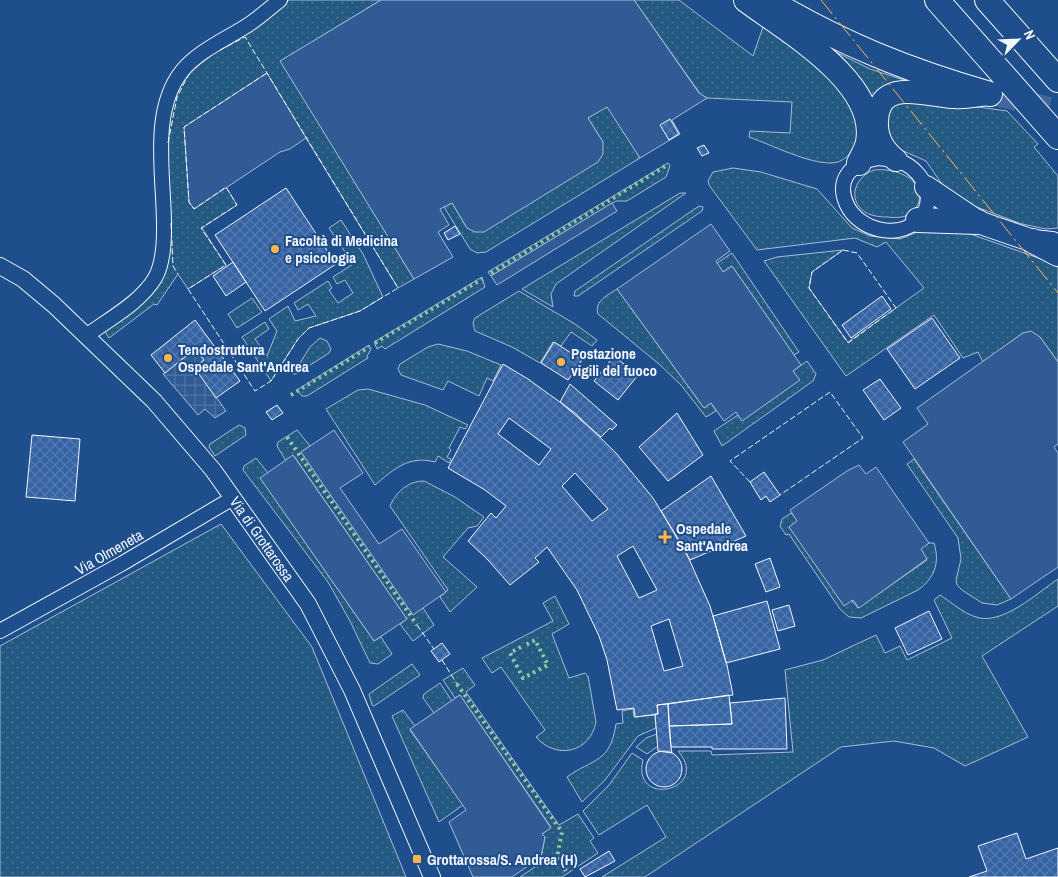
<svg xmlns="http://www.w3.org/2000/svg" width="1058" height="877" font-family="'Archivo Narrow',sans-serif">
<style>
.grass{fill:url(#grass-dots);stroke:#a8bbd7}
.parking{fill:#305b95;stroke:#a8bbd7}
.plaza{fill:url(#plaza-grid);stroke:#a8bbd7}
.building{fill:url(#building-cross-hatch);stroke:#f2f6ff;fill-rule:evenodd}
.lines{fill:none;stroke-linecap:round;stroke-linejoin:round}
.trunk-tunnel{stroke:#3f679d;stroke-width:22;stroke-dasharray:22 11;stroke-linecap:butt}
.minor-casing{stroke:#f2f6ff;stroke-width:16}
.tertiary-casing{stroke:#f2f6ff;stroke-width:18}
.trunk-casing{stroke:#f2f6ff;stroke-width:24}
.motorway-casing{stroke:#f2f6ff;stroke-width:26}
.minor{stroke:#1f4e8c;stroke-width:14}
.tertiary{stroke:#1f4e8c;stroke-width:16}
.trunk{stroke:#1f4e8c;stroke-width:22}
.motorway{stroke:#1f4e8c;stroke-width:24}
.hedge{stroke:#97c8a6;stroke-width:4;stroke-dasharray:2.5 4;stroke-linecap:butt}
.fence{stroke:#f2f6ff;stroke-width:1;stroke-dasharray:6 2.5;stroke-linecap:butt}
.power{stroke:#ffb74d;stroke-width:1;stroke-dasharray:18 4 2.5 4;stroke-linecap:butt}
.poi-dot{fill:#ffb74d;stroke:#1f4e8c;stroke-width:2}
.labels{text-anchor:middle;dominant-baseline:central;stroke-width:4;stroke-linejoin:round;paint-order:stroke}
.poi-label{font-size:15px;font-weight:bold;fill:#f2f6ff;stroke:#1f4e8c;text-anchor:start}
.street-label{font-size:15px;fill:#f2f6ff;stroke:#1f4e8c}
</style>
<defs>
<pattern id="grass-dots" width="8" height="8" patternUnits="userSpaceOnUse" patternTransform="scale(1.25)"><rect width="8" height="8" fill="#245a82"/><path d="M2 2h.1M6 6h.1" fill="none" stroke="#447295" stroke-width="1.8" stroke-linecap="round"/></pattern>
<pattern id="plaza-grid" width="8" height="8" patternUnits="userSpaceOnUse" patternTransform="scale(1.25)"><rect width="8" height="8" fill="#305b95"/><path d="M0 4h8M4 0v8" fill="none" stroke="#4e73a5"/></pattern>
<pattern id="building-cross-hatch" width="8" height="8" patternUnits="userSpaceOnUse" patternTransform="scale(1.25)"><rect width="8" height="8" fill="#3563a3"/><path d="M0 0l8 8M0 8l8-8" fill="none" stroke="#537ab1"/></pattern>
</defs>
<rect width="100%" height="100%" fill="#1f4e8c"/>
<path class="grass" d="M289,0H381L281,61L414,279L398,288L266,73L189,203L194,208L226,187L237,205L202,228L226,265L188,289L178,274L157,305L154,304L109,338L105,331L160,283C162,233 156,101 191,67C199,59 211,54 220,48C244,33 267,18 289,0Z
M634,0H679L753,56L764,24L835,81L856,115L857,145C851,153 843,163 832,163C809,164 772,145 749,137L750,131L790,133L792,102L707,98L701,95Z
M820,44L870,69L919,85L873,106Z
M913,98L1007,111L1038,144L1034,147L1058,176V228L1046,229L1022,224L966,203L946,190L926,161L899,149L886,134L890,103Z
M607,106L640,158L486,252L477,253L470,249L444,207L452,203L467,228L603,142L588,118Z
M668,163L670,166L666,177L627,201H616L491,276L488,272Z
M733,168L761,172L817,189L852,228L870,236L900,239L920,231H962L1058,265V362L1040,337L1023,333L983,362L978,352L963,358L934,315L846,376L764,261L777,257L843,250L812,272L809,288L848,342L924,288L886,242L877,247L855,238L757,250L709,185L708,181L713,172Z
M874,170C899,167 935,184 913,212C905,218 897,218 887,217C880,217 871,216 865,212C846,199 856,176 874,170Z
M680,193H686L556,284L551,294L553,307L522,289Z
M699,206L703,207L702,211L578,296H574L575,291Z
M341,220L363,254L383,297L360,311L309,328L298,339L271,381L242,337L265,322L269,329L255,339L267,356L277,331L269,319L288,306L295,321L316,316L308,304L298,310L294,303L328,281L332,288L329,290L338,303L353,293L345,280L337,284L333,277L353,264L329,228Z
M732,253L799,352L794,355L732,266L723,272L717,263Z
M482,277L485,287L385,349L382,346L377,349L374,342Z
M617,289L704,408L711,403L716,411L706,417L681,385L659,364L598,314C594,301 608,295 617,289Z
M519,291L575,324L597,340L592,346L571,332L561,346L553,342L540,363L512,347L475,331L473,323L475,318Z
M252,298L262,312L237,328L228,314Z
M320,338L327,341L331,349L329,353L296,374H293L310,347Z
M438,344L467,351L501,365L493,381L487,378L479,396L448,381L443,390L401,375L398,369L400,364L428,347Z
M369,345L371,349L367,356L368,358L307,396H302L297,390Z
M807,361L816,374L813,381L722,446L714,431L738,415L742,420L799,380L793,371Z
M368,389L425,405L468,425L465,429L460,427L449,448L451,450L447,457L451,459L449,463L438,456L435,462C409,455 394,469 375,485L326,409L358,390Z
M239,425L245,428L246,435L215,456L209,447L210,444Z
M297,430L310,446L301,452L413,614L423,608L434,625L413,641L400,624L407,619L294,456L286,461L277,446L278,442Z
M256,458L268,473L261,479L374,641L381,637L392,654L378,664L370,663L350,621L328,582L243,470L244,466Z
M914,459L1011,599L997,605L982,603L962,590L957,585L956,580L961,559L958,538L907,464Z
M424,481L455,497L484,517L477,526L468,528L443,557L477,587L450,612L440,597L448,590L390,506C396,492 408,481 424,481Z
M791,513L798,521L789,527L858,608L927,560L920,549L929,543H934C940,562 935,578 918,590L861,618L849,617L840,609L789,534L786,535L780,526L782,519Z
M221,524L312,647L406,877H0V646Z
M1058,579V606L982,656L1028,737L965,766L934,748L894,741L841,747L645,877H602L666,837L647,805L599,835L583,811L609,785L632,753L643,760C631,809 712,790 678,751H711L712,755L793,752L785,670L823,660L876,635L885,653L900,646L907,660L952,638L934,600L940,595C951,602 963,613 976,617C1002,626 1037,593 1058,579Z
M555,596L569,624L552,634L569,678L585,673L588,676L596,722C590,753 556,760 536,737L545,730L501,667L492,673L482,658L553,621L543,603Z
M412,664L420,675L374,706L372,705L369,694Z
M463,668L475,685L466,692L559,825L578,814L594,838L590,841L598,853L562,877H520L544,861L541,857L545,837L542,834L551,827L460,695L455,698L443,680Z
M440,683L452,701L434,713L423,698L424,694Z
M633,709L634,717L655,715L656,728L638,736L605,780L582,802L567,777C593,758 610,764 616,724L623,723L622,711Z
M403,710L415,726L410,730L463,805L439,822L392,716Z
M657,734L658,746L647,754L636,747L646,738Z"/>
<path class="parking" d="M381,0H634L699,93L707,98L672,120L680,134L640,158L607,107L588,118L603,142V154L598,162L484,232H475L467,228L452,203L440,209L449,225L438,232L453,257L414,279L280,61Z
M267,73L306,138L290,149L280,152L194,209L189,202L184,127Z
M612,203L617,211L497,285L491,276Z
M711,224L730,251L716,261L723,272L732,266L801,365L793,371L800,380L742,421L736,412L724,421L711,403L704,408L617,289Z
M1031,331L1040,337L1058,362V444L1054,447L1058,453V567L1011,599L903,442L928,424L917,408L1023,333Z
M334,430L363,473L340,488L379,544L402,529L446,592L413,615L301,452Z
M293,455L407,619L374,641L260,478Z
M859,465L866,474L876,467L929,543L921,549L927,559L859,608L853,600L844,606L789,527L797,521L790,510L847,471Z
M460,695L551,828L542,834L545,837L541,857L512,877H473L449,822L466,810L410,729Z"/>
<path class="plaza" d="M195,349L204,360L195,367L226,411L215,418L205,409L198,415L163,374Z"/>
<path class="building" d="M670,119L679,134L669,140L660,125Z
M704,145L709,153L702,156L697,148Z
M286,188L336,264L265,311L215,235Z
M455,226L460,234L448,240L444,233Z
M233,262L246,282L226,296L213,276Z
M882,296L891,309L851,338L842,325Z
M932,318L960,358L915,389L887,349Z
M195,320L240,381L216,398L194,367L204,360L195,349L165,373L151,355Z
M554,342L582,360L568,380L541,363Z
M614,356L638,375L618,400L594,381Z
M503,364L528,379L575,413L616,453L653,498L685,550L710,606L727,665L733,695L657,705L658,714L635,717L634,708L617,710L607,660L599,636L577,590L547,547L535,558L539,562L510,585L488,560L468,541L491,513L496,518L506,506L485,490L448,468ZM509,418L551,449L539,465L498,434ZM575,473L608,509L592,521L562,486ZM633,546L657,590L639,598L617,556ZM669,619L683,666L664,671L651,626Z
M880,379L901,408L884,420L863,390Z
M570,384L617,425L612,430L610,428L601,437L560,402Z
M277,405L283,413L272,420L266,412Z
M677,413L703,455L668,481L639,447Z
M32,435L80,439L75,501L26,497Z
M764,472L780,495L770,502L766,496L761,500L750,482Z
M711,476L746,536L690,560L661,511Z
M770,558L780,587L766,592L755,564Z
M767,601L780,649L726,663L713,616Z
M789,605L795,626L778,631L772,610Z
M929,611L942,639L908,655L895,628Z
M442,643L450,654L439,662L431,651Z
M729,695L732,724L669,726L668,704Z
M785,698L787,749H712V747H671L669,726L732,724L730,703Z
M668,704L671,747L672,753L658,751L655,714H658L657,705Z
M646 769a18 18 0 1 1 36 0a18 18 0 1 1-36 0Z
M1017,833L1026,859L1058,848V877H969L987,871L978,846Z
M609,851L615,861L585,877L580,869Z"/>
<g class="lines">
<path class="trunk-tunnel" d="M996,95L1058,110"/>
<g class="minor-casing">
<path id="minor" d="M878,158C887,159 895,159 904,163C924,173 938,201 918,220C897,240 859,230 847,205C835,179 852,162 878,158Z
M86,336C109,319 140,303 155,278C163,264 164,245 164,230C165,181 149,112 182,71C199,50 229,38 251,23C261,16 270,8 280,0
M0,631L123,563L233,498"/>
</g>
<g class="tertiary-casing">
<path id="tertiary" d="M0,266L23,279L54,305L154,401L213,470L308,604L352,690L432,877"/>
</g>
<g class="trunk-casing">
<path id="trunk" d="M896,160C883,150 876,137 877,121C879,75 929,97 955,97C966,98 978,95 989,94
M926,187L978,222L1033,241L1052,243"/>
</g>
<g class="motorway-casing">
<path id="motorway" d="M746,0C786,30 879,82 868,142C867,149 862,156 859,163
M768,0C842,44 907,70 990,94
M937,0L1058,137
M987,0L1058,80
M918,220L978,222
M1033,241L1058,254"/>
</g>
<use href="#minor" class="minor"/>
<use href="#tertiary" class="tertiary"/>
<use href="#trunk" class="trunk"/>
<use href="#motorway" class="motorway"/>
<path class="hedge" d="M491,273L667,165
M375,343L482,279
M291,395L369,347
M287,437L417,625
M521,647L510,653L523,678L548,665L535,640L524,646
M457,684L562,832L557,857L566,871"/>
<path class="fence" d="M220,50L245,37L398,288L360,311L309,328L298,339L271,381L255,391L188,289L226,265L201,228L237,205L226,187L194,209L189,202L184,127L267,73
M168,143L177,97L189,74
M171,223L173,266L178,274
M843,250L857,253L896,308L848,343L809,288L812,272Z
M750,482L730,461L830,392L863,438L780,495
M417,625L434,649
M442,660L457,684"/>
<path class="power" d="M821,0L1058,293"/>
</g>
<g class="poi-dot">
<circle cx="275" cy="249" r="5"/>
<circle cx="168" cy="358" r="5"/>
<circle cx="561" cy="362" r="5"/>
<path d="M662.5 529.5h5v5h5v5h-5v5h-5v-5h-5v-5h5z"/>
<rect x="412" y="854" width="10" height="10" rx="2.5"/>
</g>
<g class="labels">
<g class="poi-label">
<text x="285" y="240">Facoltà di Medicina<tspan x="285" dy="17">e psicologia</tspan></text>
<text x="178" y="349">Tendostruttura<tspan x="178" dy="17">Ospedale Sant'Andrea</tspan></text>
<text x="571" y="353">Postazione<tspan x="571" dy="17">vigili del fuoco</tspan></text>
<text x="676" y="528">Ospedale<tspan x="676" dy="17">Sant'Andrea</tspan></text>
<text x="427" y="859">Grottarossa/S. Andrea (H)</text>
</g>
<g class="street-label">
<text transform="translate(262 539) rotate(55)">Via di Grottarossa</text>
<text transform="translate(109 552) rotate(-30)">Via Olmeneta</text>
</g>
</g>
<g transform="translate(1018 40) rotate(66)" stroke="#1f4e8c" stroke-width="4" paint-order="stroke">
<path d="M0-4L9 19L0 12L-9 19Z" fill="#f2f6ff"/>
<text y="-8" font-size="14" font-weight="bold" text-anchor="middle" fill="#f2f6ff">N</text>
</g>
</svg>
